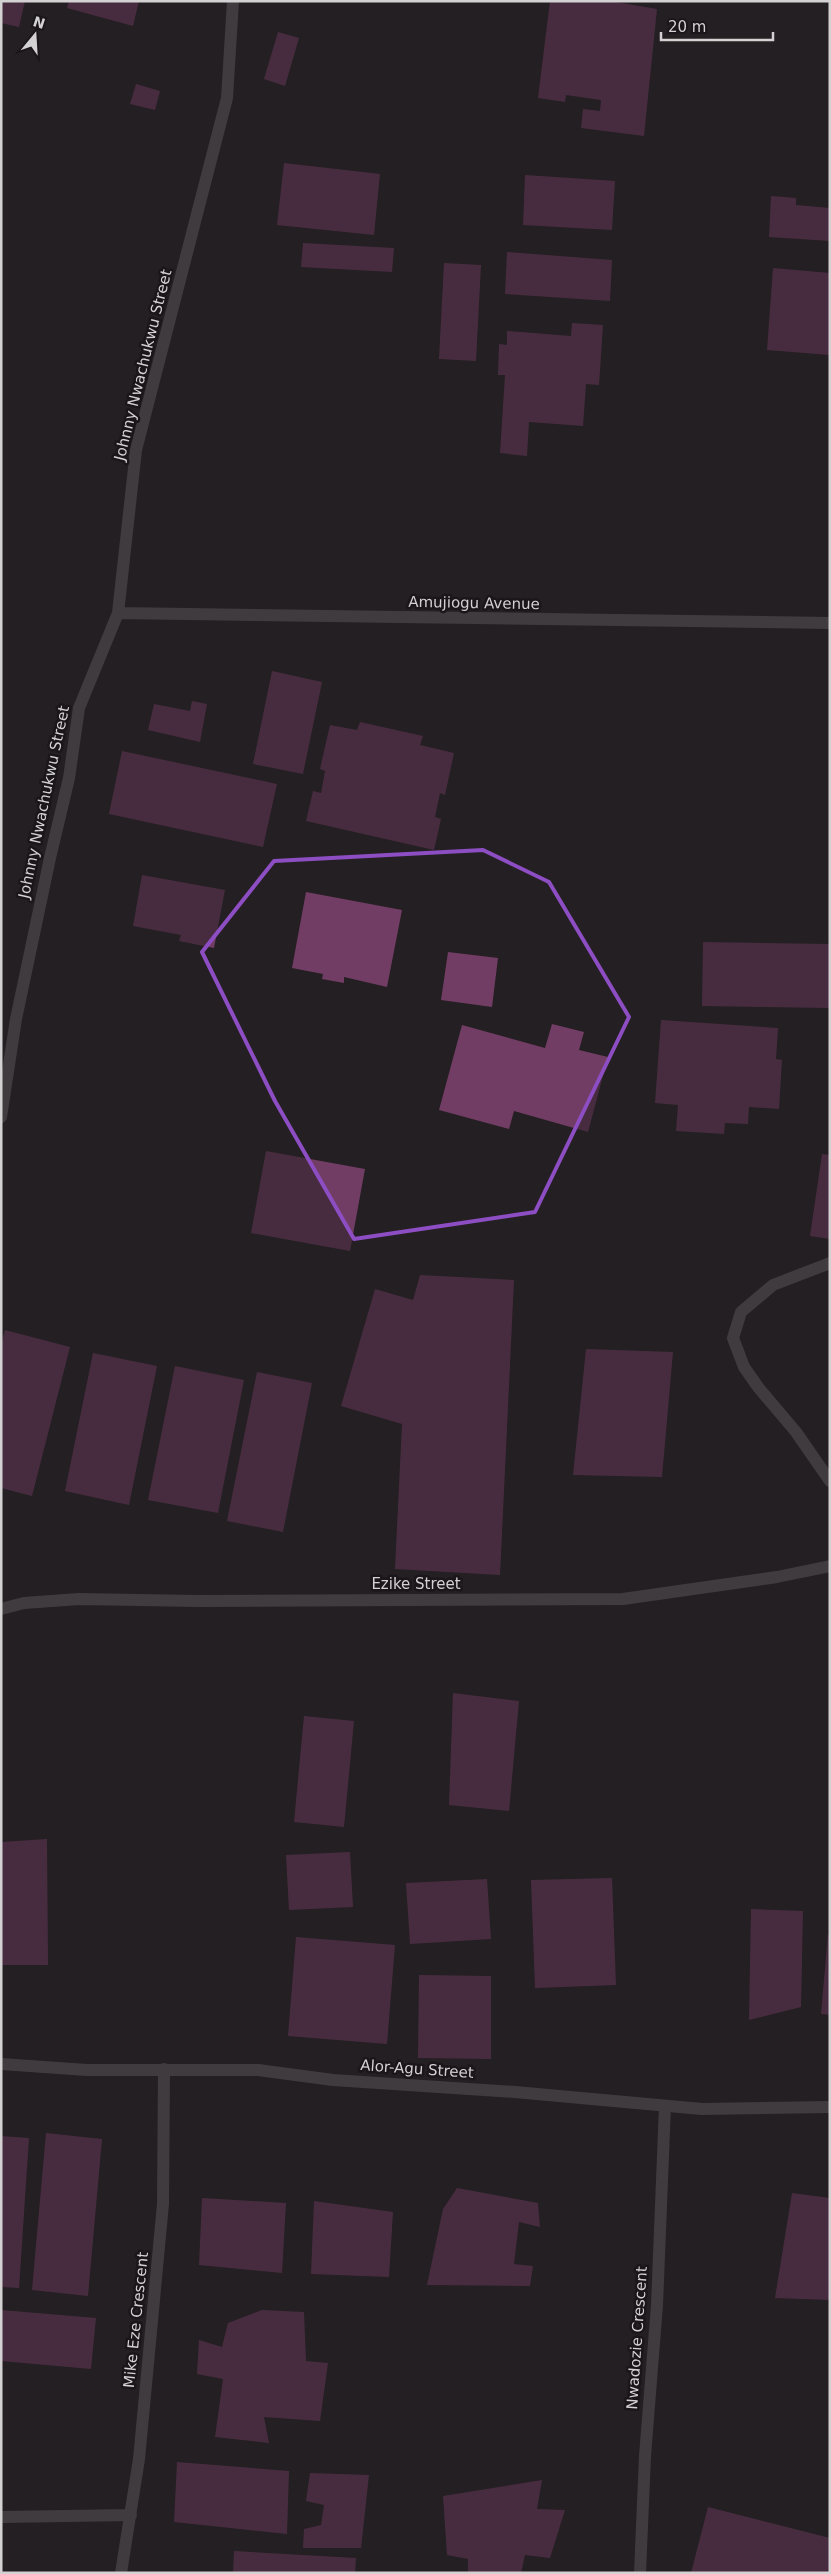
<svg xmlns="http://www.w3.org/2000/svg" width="831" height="2574" font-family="'DejaVu Sans',sans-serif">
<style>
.building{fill:#723d64}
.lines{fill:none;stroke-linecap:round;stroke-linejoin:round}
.street{stroke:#615e60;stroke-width:12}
.marked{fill:none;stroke:#8d4dc3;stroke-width:4;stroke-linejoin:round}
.labels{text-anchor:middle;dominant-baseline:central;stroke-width:5;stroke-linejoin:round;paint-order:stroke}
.street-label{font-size:15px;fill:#d4d1d3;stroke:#1a1619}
</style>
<rect width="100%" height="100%" fill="#241f22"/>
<path class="building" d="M1,1H25L19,27L1,23Z
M69,1H139L133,26L67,8Z
M550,1H610L657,9L644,136L581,128L583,109L600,111L601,100L566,95L565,102L538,98Z
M278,32L299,38L285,86L264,79Z
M136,84L160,91L155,110L130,104Z
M284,163L380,174L374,235L277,225Z
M525,175L615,181L612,230L523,225Z
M771,196L796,198V205L830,208V241L769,237Z
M303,243L394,248L392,272L301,267Z
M507,252L612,260L610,301L505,294Z
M444,263L481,265L476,361L439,359Z
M773,268L830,273V355L767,350Z
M572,323L603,325L599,385L586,384L583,426L529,422L527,456L500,453L505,375H498L499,344L507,345V331L571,336Z
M272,671L322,682L303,774L253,764Z
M192,701L207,704L200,742L148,730L154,704L190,711Z
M360,722L423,736L420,745L454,753L445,795L440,793L435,817L441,819L434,850L306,821L313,791L321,793L325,771L320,769L330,725L357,730Z
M122,751L277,784L263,847L109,814Z
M142,875L225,890L214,948L179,941L181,935L133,926Z
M306,892L402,910L387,987L344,977V983L322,979L323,974L292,968Z
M703,942L830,944V1008L702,1006Z
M448,952L498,958L492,1007L441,1000Z
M661,1020L778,1028L776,1059L782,1060L779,1109L749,1107L748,1124L725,1123L724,1134L676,1131L678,1105L655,1103Z
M552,1024L584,1032L579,1050L608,1057L588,1132L514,1111L509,1129L439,1110L462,1025L545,1048Z
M266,1151L365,1169L350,1251L251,1233Z
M822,1154L830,1155V1239L810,1236Z
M420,1275L514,1280L500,1575L395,1569L402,1424L341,1406L375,1289L413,1300Z
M5,1330L70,1347L32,1496L1,1488V1344Z
M586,1349L673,1352L662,1477L573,1475Z
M93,1353L157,1366L129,1505L65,1491Z
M175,1366L244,1380L218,1513L148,1500Z
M257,1372L312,1383L283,1532L227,1521Z
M453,1693L519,1701L509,1811L449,1805Z
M304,1716L354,1721L344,1827L294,1822Z
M47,1839L48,1965H1V1842Z
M350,1852L353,1907L289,1910L286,1855Z
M612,1878L616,1985L535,1988L531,1880Z
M487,1879L491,1939L410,1944L406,1883Z
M751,1909L803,1911L801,2007L749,2020Z
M828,1934H830V2015L821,2014Z
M296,1937L395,1945L387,2044L288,2036Z
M419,1975L491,1976V2059L418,2058Z
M46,2133L102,2139L88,2296L32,2290Z
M1,2136L29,2138L19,2288L1,2287Z
M457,2188L538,2203L540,2227L519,2222L514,2264L533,2266L530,2286L427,2285L443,2209Z
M792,2193L830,2198V2300L775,2298Z
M202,2198L286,2203L282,2273L199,2265Z
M314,2201L393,2212L389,2277L311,2274Z
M1,2310L96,2318L91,2369L1,2361Z
M262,2310L304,2312L306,2361L328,2363L320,2421L264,2417L269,2443L215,2437L223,2379L197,2374L199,2340L222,2347L228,2323Z
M177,2462L289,2471L287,2534L174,2522Z
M310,2473L369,2475L361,2548H303L304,2529L321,2525L324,2505L306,2501Z
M542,2480L537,2509L565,2510L550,2558L525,2555L521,2573H468V2559L447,2555L443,2496Z
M708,2507L830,2538V2573H691Z
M234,2551L356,2558L355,2573H233Z"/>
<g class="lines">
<path class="street" d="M118,613L830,623
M1,1117L16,1019L50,858L69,778L79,708L118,613L136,450L227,98L233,1
M830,1263L773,1285L741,1312L733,1338L744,1367L758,1387L796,1432L830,1481
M1,1609L24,1603L79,1599L199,1601L623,1599L777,1577L830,1566
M1,2064L87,2070H258L333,2080L515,2092L702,2109L830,2107
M1,2517L131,2515
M121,2573L139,2459L163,2204L164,2069
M640,2573L645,2456L657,2305L665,2106"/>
</g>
<path d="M0 0H831V2574H0ZM483,850L549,882L629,1017L535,1212L354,1239L275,1101L202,952L274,861Z" fill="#241f22" fill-opacity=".55" fill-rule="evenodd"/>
<path class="marked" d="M483,850L549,882L629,1017L535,1212L354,1239L275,1101L202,952L274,861Z"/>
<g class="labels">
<g class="street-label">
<text transform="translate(143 365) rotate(-76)">Johnny Nwachukwu Street</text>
<text transform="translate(474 603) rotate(1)">Amujiogu Avenue</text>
<text transform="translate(44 802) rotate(-78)">Johnny Nwachukwu Street</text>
<text x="416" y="1584">Ezike Street</text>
<text transform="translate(417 2069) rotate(4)">Alor-Agu Street</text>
<text transform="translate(136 2320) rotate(-84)">Mike Eze Crescent</text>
<text transform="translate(637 2338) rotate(-86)">Nwadozie Crescent</text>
</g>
</g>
<rect width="831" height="2574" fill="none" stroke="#d4d1d3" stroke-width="5"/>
<g transform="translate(35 35) rotate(18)" stroke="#1a1619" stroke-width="4" paint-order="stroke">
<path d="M0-4L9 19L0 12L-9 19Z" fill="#d4d1d3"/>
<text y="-8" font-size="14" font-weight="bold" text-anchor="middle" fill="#d4d1d3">N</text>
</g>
<path d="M661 32v8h112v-8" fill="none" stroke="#d4d1d3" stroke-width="2.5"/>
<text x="668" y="32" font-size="15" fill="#d4d1d3" stroke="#1a1619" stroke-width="4" paint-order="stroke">20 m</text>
</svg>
